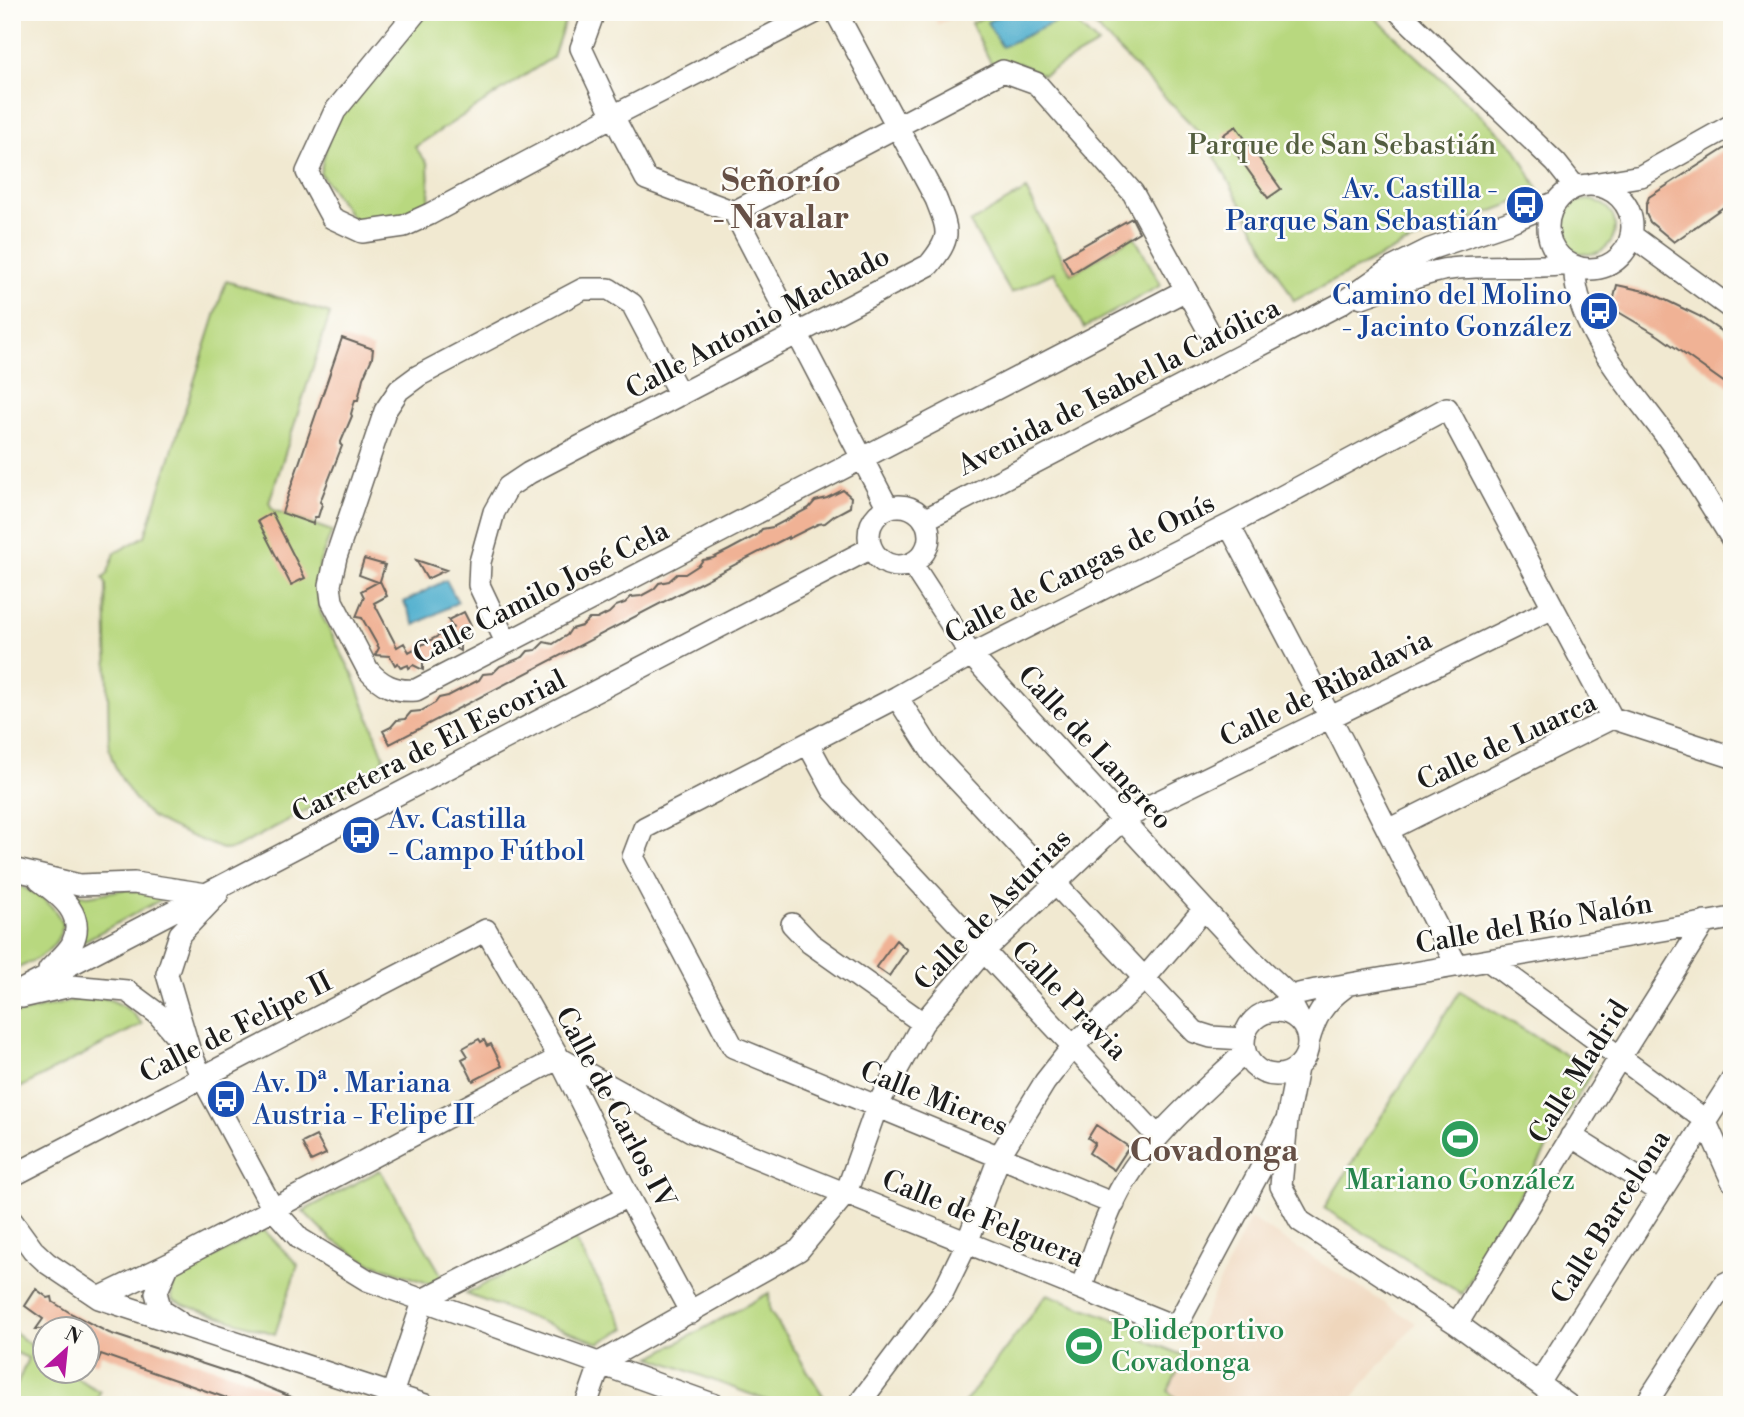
<svg xmlns="http://www.w3.org/2000/svg" width="1744" height="1417" font-family="'Libre Bodoni',serif">
<style>
.built{fill:#efd6bc}
.green{fill:#b8d87f;stroke:#6a7a4e;stroke-width:2}
.water{fill:#4fafce;stroke:#366675;stroke-width:2}
.building{fill:#f0b295}
.lines{fill:none;stroke-linecap:round;stroke-linejoin:round}
.minor-casing{stroke:#67645b;stroke-width:24}
.minor{stroke:#fff;stroke-width:21}
.labels{text-anchor:middle;dominant-baseline:central;stroke-width:5;stroke-linejoin:round;paint-order:stroke}
.park-label{font-size:28px;fill:#535e3f;stroke:#fdfcf7}
.transit-label{font-size:28px;fill:#164399;stroke:#fdfcf7;text-anchor:end}
.street-label{font-size:28px;fill:#1c1c1c;stroke:#fdfcf7}
.leisure-label{font-size:28px;fill:#27864d;stroke:#fdfcf7}
.quarter-label{font-size:32px;font-weight:bold;fill:#665046;stroke:#fdfcf7}
</style>
<rect width="100%" height="100%" fill="#fdfcf7"/>
<filter id="ink" filterUnits="userSpaceOnUse"><feTurbulence type="fractalNoise" baseFrequency=".0143" numOctaves="2"/><feDisplacementMap in="SourceGraphic" scale="14" xChannelSelector="R" yChannelSelector="G"/><feConvolveMatrix kernelMatrix="1 2 1 2 8 2 1 2 1" color-interpolation-filters="sRGB"/></filter>
<filter id="wash" filterUnits="userSpaceOnUse"><feTurbulence type="fractalNoise" baseFrequency=".00686" numOctaves="4" result="noise"/><feDisplacementMap in="SourceGraphic" scale="28" xChannelSelector="R" yChannelSelector="G"/><feGaussianBlur stdDeviation="1.57" result="paint"/><feColorMatrix in="noise" values="0 0 0 0 0 0 0 0 0 0 0 0 0 0 0 0 0 1.4 0 .05"/><feComposite in="paint" operator="in"/></filter>
<g filter="url(#wash)">
<rect width="100%" height="100%" fill="#f1e9d1"/>
<path class="built" d="M934,12H968L937,25Z
M1250,1218L1416,1323L1346,1405H1209L1199,1398L1195,1405H1183L1168,1391Z"/>
<path class="green" d="M423,12H568L553,57L415,147L428,164L430,214L362,232L320,173L335,111Z
M996,12H1064L1098,44L1043,75L1018,63H991L971,23Z
M1081,12H1369L1515,147L1540,193L1403,245L1294,301L1205,138Z
M1026,190L1071,274L1134,236L1161,285L1084,328L1054,272L1011,293L970,223Z
M1561 227a27 27 0 1 1 54 0a27 27 0 1 1-54 0Z
M226,281L330,314L269,503L273,510L332,531L320,562L317,583L319,605L321,614L354,677L384,757L380,771L236,848L225,850C205,841 168,829 151,816C133,801 113,770 109,747L106,584L103,578L107,575L115,553L145,536Z
M12,883C36,892 53,901 63,925C57,952 35,960 12,971Z
M126,889L166,897L82,942L68,893L88,896Z
M1460,991L1592,1071L1462,1294L1324,1208Z
M101,997C119,1002 131,1009 142,1024L12,1092V1015L85,998Z
M380,1170L442,1276L430,1284L368,1262L331,1239L303,1211Z
M264,1230L298,1265L275,1334L187,1306L172,1300L173,1279Z
M573,1237L626,1328L599,1343L466,1294Z
M769,1293L770,1311L829,1405H819L812,1401L810,1405H779L651,1357Z
M1047,1294L1140,1329L1137,1337L1185,1356L1168,1391L1183,1405H963Z
M12,1330L45,1357L46,1372H67L100,1392L95,1405H12V1397L28,1358L12,1351Z"/>
<path class="water" d="M1007,12H1049L1055,22L1002,47L987,22Z
M446,580L458,602L415,625L404,602Z"/>
<g id="blocks">
<path class="building" d="M1236,126L1281,189L1268,198L1223,135Z
M1732,144V201L1674,242L1650,222L1646,214V205L1649,197Z
M1132,218L1139,232L1072,273L1063,257Z
M1617,285L1649,292L1680,307L1699,316L1732,339V388L1659,336L1615,310L1618,305L1613,302Z
M342,338L373,349L372,358L363,378L358,400H355L351,414L352,416L340,444L342,446L320,502L322,504L318,517H315L313,524L282,513Z
M843,490L851,497L850,507L835,515L825,523L818,524L788,539V537L390,744L383,731L391,727L397,720L405,719L411,712L421,711L435,703L439,698L448,696L479,680L483,674L493,673L500,666L523,657L528,651L536,650L544,642L553,644L567,635L571,629L582,626L589,619H597L609,613L616,606L625,603L631,597L641,596L654,589L659,583L669,581L677,574H685L699,565L703,560L713,558L729,550L757,535L762,529L773,527L809,508L815,501L827,498Z
M272,513L305,578L291,585L258,521Z
M364,559L385,565L380,581L387,596L374,603L397,647L404,643L409,652L453,628L448,620L464,612L471,626L468,628L470,632L463,636L465,639L460,642V651L453,647L423,663V670L413,665L409,668L408,665L401,668L398,663L395,665L390,656L375,655L379,648L362,618L356,617L364,597L361,591L378,582L359,575Z
M416,560L446,570L427,579Z
M896,940L907,950L889,976L876,967Z
M479,1039L481,1042L484,1040L487,1046L491,1044L502,1066L473,1081L462,1059L468,1056L463,1048Z
M1096,1125L1129,1147L1114,1170L1089,1153L1095,1143L1088,1138Z
M316,1136L326,1154L311,1161L302,1143Z
M36,1289L48,1298L52,1297L53,1302L72,1314L109,1333L243,1377L310,1405H234L235,1401L101,1354L97,1364L88,1360V1329H36L43,1319L25,1306Z"/>
</g>
</g>
<g filter="url(#ink)">
<use href="#blocks" fill-opacity="0" stroke="#67645b" stroke-width="2"/>
<g class="lines">
<g class="minor-casing">
<path id="minor" d="M416,12L335,111L307,172L332,218L362,232L404,226L430,214L613,116L816,12
M594,12L581,48L613,116L646,179L734,212L888,508
M1399,12L1556,163L1575,187
M1592,184L1641,176L1732,125
M1548 227a42 42 0 1 1 84 0a42 42 0 1 1-84 0Z
M734,212L1003,71L1036,83L1133,193L1207,328
M1631,235L1732,309
M1575,266C1572,327 1637,395 1671,443C1692,474 1712,507 1732,539
M1362,297C1386,289 1426,271 1450,269C1490,264 1530,269 1569,264
M680,395L632,304L609,289H583L418,376L399,390L385,411L336,557L330,585L332,601L368,670C381,685 395,692 416,690L1186,290
M869 536a30 30 0 1 1 60 0a30 30 0 1 1-60 0Z
M924,520L1340,304L1390,269L1430,249L1507,223L1556,202
M1229,525L1342,740L1457,966
M912,564L971,655L1204,909L1252,960L1285,991L1303,1026
M506,642L479,585L480,562L494,512L508,487L529,473L929,265C952,237 949,232 936,199L836,12
M897,697L934,755L1195,1032L1211,1037L1244,1039
M808,744L833,790L1157,1136
M1388,830L1612,718L1732,757
M12,869L79,885L134,883L206,894
M39,880C59,895 87,914 72,944C67,953 56,962 49,970
M217,895L180,934L167,974L190,1052L202,1077L273,1209L300,1239L367,1280L715,1405
M792,924L810,943L923,1023
M1489,961L1705,1120L1732,1181
M12,995L871,548
M22,997L71,986L127,991L158,1014L184,1045
M1274,1011L1299,994L1316,990L1732,918
M1244 1043a32 32 0 1 1 64 0a32 32 0 1 1-64 0Z
M1308,1043C1315,1017 1323,1003 1345,987
M1297,1068L1287,1120L1281,1186L1300,1221L1457,1324L1568,1405
M1571,1136L1660,1192
M12,1176L486,930L559,1058L628,1196L691,1313
M1114,1204L733,1047L633,857L644,828L897,697L971,655L1229,525L1447,408L1612,718
M12,1221L33,1250L47,1263L99,1298L425,1405
M169,1264L156,1293L161,1310L178,1321
M1081,1288C1094,1254 1105,1215 1124,1183C1155,1131 1202,1093 1245,1052
M99,1298L169,1264L559,1058L693,1132L1176,1327L1287,1120
M1457,1324L1620,1057L1705,922
M1539,1383L1732,1080
M392,1394L424,1299L628,1196
M586,1405L601,1362L799,1250L846,1193L877,1106L923,1023L983,952L1123,819L1553,608
M858,1405L943,1292L967,1243L1000,1155L1045,1082L1074,1045L1144,979L1204,909
M1645,1405L1724,1284L1732,1280"/>
</g>
<use href="#minor" class="minor"/>
</g>
</g>
<defs>
<g id="bus-disc" transform="scale(2.0125)"><circle r="9.5" fill="#1a4fb4" stroke="#fdfcf7"/><path d="M-5-6H5V4H4V6H2V4H-2V6H-4V4H-5ZM-3.5-4V0h7V-4ZM-3.5 1.2v1.5H-2V1.2ZM2 1.2v1.5H3.5V1.2Z" fill="#fff"/></g>
<g id="stadium-disc" transform="scale(2.0125)"><circle r="9.5" fill="#2e9e5b" stroke="#fdfcf7"/><path d="M0-5a6.5 5 0 1 0 0 10a6.5 5 0 1 0 0-10ZM-3.5-1.8h7v3.6h-7Z" fill="#fff"/></g>
</defs>
<g fill-rule="evenodd">
<use href="#bus-disc" x="1525" y="205"/>
<use href="#bus-disc" x="1599" y="311"/>
<use href="#bus-disc" x="361" y="835"/>
<use href="#bus-disc" x="226" y="1099"/>
<use href="#stadium-disc" x="1460" y="1139"/>
<use href="#stadium-disc" x="1084" y="1346"/>
</g>
<g class="labels">
<g class="park-label">
<text x="1342" y="145">Parque de San Sebastián</text>
</g>
<g class="transit-label">
<text x="1498" y="189">Av. Castilla -<tspan x="1498" dy="32">Parque San Sebastián</tspan></text>
<text x="1572" y="295">Camino del Molino<tspan x="1572" dy="32">- Jacinto González</tspan></text>
<text x="388" y="819" text-anchor="start">Av. Castilla<tspan x="388" dy="32">- Campo Fútbol</tspan></text>
<text x="253" y="1083" text-anchor="start">Av. Dª . Mariana<tspan x="253" dy="32">Austria - Felipe II</tspan></text>
</g>
<g class="street-label">
<text transform="translate(758 323) rotate(-28)">Calle Antonio Machado</text>
<text transform="translate(1119 387) rotate(-27)">Avenida de Isabel la Católica</text>
<text transform="translate(1080 569) rotate(-27)">Calle de Cangas de Onís</text>
<text transform="translate(541 593) rotate(-27)">Calle Camilo José Cela</text>
<text transform="translate(1326 689) rotate(-26)">Calle de Ribadavia</text>
<text transform="translate(1507 742) rotate(-25)">Calle de Luarca</text>
<text transform="translate(429 747) rotate(-27)">Carretera de El Escorial</text>
<text transform="translate(1095 748) rotate(47)">Calle de Langreo</text>
<text transform="translate(993 910) rotate(-46)">Calle de Asturias</text>
<text transform="translate(1534 924) rotate(-10)">Calle del Río Nalón</text>
<text transform="translate(1069 1001) rotate(46)">Calle Pravia</text>
<text transform="translate(236 1028) rotate(-27)">Calle de Felipe II</text>
<text transform="translate(1579 1072) rotate(-58)">Calle Madrid</text>
<text transform="translate(934 1099) rotate(22)">Calle Mieres</text>
<text transform="translate(615 1108) rotate(62)">Calle de Carlos IV</text>
<text transform="translate(1611 1217) rotate(-58)">Calle Barcelona</text>
<text transform="translate(983 1219) rotate(22)">Calle de Felguera</text>
</g>
<g class="leisure-label">
<text x="1460" y="1180">Mariano González</text>
<text x="1111" y="1330" text-anchor="start">Polideportivo<tspan x="1111" dy="32">Covadonga</tspan></text>
</g>
<g class="quarter-label">
<text x="781" y="181">Señorío<tspan x="781" dy="37">- Navalar</tspan></text>
<text x="1214" y="1151">Covadonga</text>
</g>
</g>
<rect width="1744" height="1417" fill="none" stroke="#fdfcf7" stroke-width="42"/>
<g transform="translate(66 1350) rotate(27)"><circle r="33" fill="#fdfcf7" stroke="#a3a29f" stroke-width="2"/>
<path d="M0-5L12 26L0 18L-12 26Z" fill="#b5179e"/>
<text y="-10" font-size="19" font-weight="bold" text-anchor="middle" fill="#1c1c1c">N</text>
</g>
</svg>
